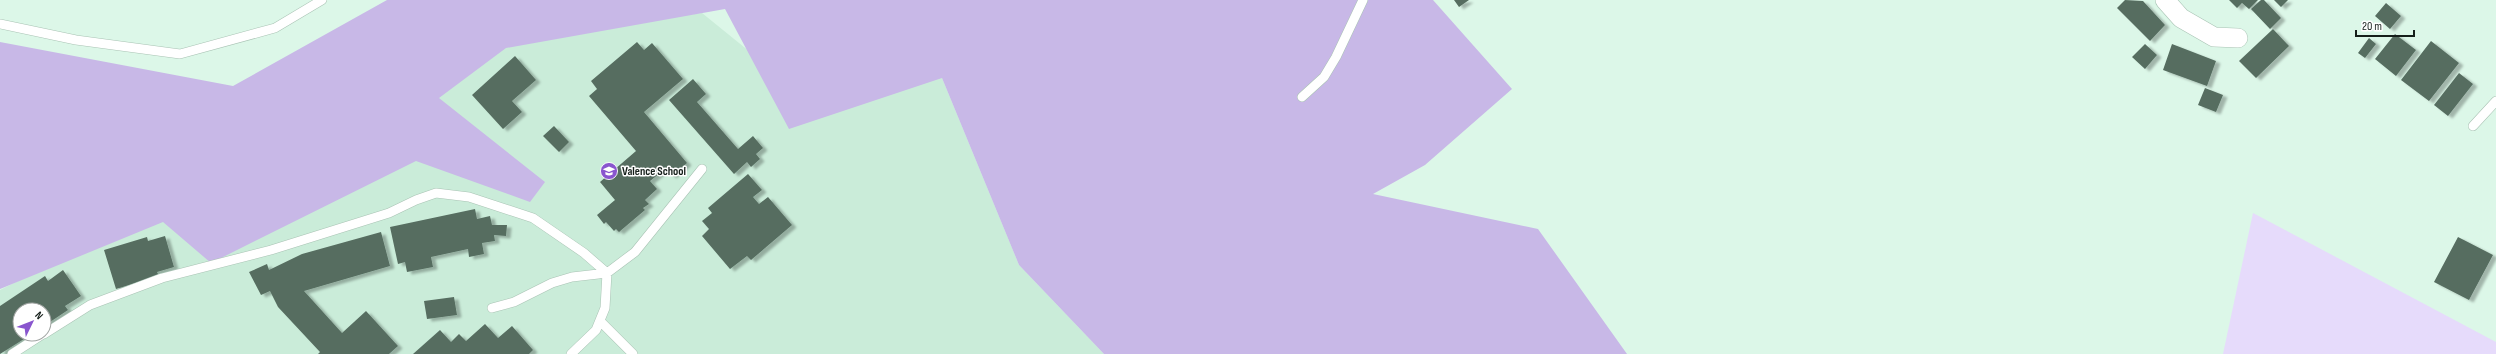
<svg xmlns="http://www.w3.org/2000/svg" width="2496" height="354" font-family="'Sofia Sans Condensed',sans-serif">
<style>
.built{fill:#caecd9;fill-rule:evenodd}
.green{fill:#e6dbfb}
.forest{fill:#c8b8e7}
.building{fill:#566d60;filter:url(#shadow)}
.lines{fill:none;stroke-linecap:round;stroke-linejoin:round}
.lane-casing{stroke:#a9c3b4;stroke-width:10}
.street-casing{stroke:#a9c3b4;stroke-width:20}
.lane{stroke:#fff;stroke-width:9}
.street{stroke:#fff;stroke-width:19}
.labels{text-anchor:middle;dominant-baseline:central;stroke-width:3;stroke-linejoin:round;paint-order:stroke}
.poi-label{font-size:12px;font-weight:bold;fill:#151f1a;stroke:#fff;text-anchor:start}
</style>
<defs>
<filter id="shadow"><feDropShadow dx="4.5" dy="2.5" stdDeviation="1" flood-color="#0004"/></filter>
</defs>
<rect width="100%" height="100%" fill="#dcf7e8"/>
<path class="built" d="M702,13L760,60L942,78L1019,265L1104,354H0V290L503,39ZM20,310H44V334H20Z"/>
<path class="green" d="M2253,213L2496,342V354H2223Z"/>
<path class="forest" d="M387,0H1433L1512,89L1425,165L1373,194L1538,229L1627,354H1104L1019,265L942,78L789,129L725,9L506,48L439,98L545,182L530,202L416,161L211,263L163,222L0,289V42L233,86Z"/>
<path class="building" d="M1454,0H1469L1459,7Z
M2125,0L2143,1L2165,25L2150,41L2117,8Z
M2229,0H2258L2249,9L2242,3L2237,8Z
M2261,0H2264L2281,18L2270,29L2251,9Z
M2274,0H2288L2281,7Z
M2386,3L2401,16L2390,29L2375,16Z
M2273,29L2289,46L2256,78L2239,61Z
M2395,34L2416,50L2396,76L2375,59Z
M2369,38L2376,44L2365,58L2358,53Z
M2431,41L2459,63L2429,101L2401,80Z
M637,42L644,50L652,43L683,79L644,112L687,163L672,176L665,169L650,181L657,189L645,200L649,204L643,208L645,210L619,232L616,229L614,231L606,222L604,224L597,215L615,200L600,182L636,151L589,96L597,89L591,81Z
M2145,44L2157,55L2145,69L2132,57Z
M2172,44L2216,61L2207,86L2163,70Z
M515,56L536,80L512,101L522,112L503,129L472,95Z
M2459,73L2473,84L2448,116L2434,105Z
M693,79L706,94L697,102L738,149L753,136L763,148L756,154L760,159L751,167L747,162L734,174L669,100Z
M2205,88L2223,95L2216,112L2198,105Z
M554,126L569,142L559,152L543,136Z
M748,174L762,190L753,197L759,204L768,197L792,225L751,260L747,256L730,269L702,236L709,229L702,221L712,213L708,208Z
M475,209L477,219L490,216L492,225H507L506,236L494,235L495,241L482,243L484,254L469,257L468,249L431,257L433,267L407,272L405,262L398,264L390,227Z
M381,232L390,266L304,291L342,333L366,311L398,346L389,354H318L320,352L278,307L270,291L261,295L249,272L267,264L269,270L302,254Z
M165,236L174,267L157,272L159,276L116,289L104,250L147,237L148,241Z
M2458,237L2493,255L2469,300L2434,282Z
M63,270L81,296L65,306L68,310L44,326V310H20V334H32L0,354V306L45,276L48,281Z
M454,297L457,315L427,319L424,301Z
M485,324L498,338L512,326L533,350L529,354H413L440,330L451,342L459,334L466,341Z"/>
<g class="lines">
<g class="lane-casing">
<path id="lane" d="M0,24L76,40L180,54L275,28L322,0
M1302,97L1324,77L1336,57L1363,0
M2473,126L2496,101
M492,308L514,302L552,283L572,277L607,273L635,252L702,169
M600,321L633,354
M44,334L90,305L162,278L271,250L389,213L416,200L436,193L469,197L533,218L584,253L607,273L605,308L596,330L571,354
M12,354L43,334"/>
</g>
<g class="street-casing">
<path id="street" d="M2165,0L2181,18L2214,37L2238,38"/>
</g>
<use href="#lane" class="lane"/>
<use href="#street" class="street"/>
</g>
<defs>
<g id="school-disc" transform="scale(0.9)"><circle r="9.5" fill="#8955ce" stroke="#fff"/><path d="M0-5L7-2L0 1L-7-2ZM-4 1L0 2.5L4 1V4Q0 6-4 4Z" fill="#fff"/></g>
</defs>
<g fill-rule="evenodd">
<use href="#school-disc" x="609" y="171"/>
</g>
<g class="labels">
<g class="poi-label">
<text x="622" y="171">Valence School</text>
</g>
</g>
<g transform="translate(32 322) rotate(47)"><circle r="19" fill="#ffffff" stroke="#a1a5a3"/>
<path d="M0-3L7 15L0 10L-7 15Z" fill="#8955ce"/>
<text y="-6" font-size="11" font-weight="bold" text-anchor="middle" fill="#151f1a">N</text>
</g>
<path d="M2356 30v6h58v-6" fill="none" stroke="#151f1a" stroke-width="2"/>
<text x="2362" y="30" font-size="12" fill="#151f1a" stroke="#ffffff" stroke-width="3" paint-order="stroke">20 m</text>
</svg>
